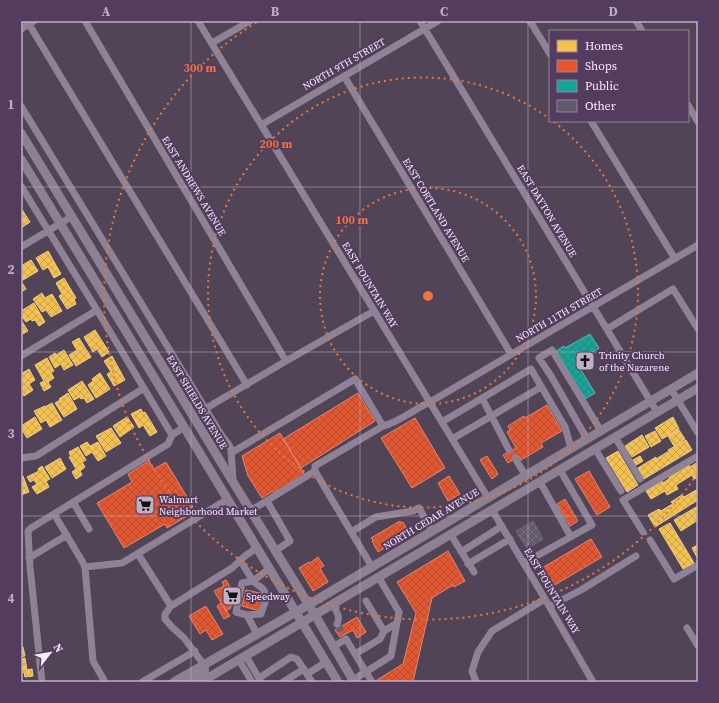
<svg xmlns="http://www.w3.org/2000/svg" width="719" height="703" font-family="'Source Serif 4',serif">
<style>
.homes{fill:url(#homes-cross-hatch);stroke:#f4cd83}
.shops{fill:url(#shops-cross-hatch);stroke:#ea836d}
.public{fill:url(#public-cross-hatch);stroke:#5ab8b7}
.building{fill:url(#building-cross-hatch);stroke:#6f6878}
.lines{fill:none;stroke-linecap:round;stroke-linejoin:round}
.minor-tunnel{stroke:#695d6f;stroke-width:7;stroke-dasharray:7 3.5;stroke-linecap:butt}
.minor{stroke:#908296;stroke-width:7}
.major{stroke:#8c8092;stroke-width:9}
.grid{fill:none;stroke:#bdb0c4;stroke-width:1;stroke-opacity:0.55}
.ring{fill:none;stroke:#eb763d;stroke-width:2;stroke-dasharray:2 4}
.labels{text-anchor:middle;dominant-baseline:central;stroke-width:4;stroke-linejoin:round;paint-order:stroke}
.street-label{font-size:10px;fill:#f8eaff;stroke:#543c5e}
.poi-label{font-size:10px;fill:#f8eaff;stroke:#543c5e;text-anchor:start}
.centre{fill:#eb763d;stroke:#543c5e;stroke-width:2}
.ring-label{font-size:12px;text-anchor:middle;font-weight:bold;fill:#eb763d;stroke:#543c5e;stroke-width:4;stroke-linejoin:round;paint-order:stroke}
.neatline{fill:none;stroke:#bdb0c4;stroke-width:1.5}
.grid-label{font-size:13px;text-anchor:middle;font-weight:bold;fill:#bdb0c4}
</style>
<defs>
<pattern id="homes-cross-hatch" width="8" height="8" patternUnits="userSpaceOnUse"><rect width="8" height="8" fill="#f2c14e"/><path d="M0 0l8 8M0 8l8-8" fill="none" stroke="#c8a24e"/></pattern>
<pattern id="shops-cross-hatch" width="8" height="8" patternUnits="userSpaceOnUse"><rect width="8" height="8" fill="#e4572e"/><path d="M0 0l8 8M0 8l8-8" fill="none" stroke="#ae5138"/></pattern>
<pattern id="public-cross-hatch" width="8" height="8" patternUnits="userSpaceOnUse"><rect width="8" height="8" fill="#17a398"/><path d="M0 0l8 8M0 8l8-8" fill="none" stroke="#268781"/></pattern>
<pattern id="building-cross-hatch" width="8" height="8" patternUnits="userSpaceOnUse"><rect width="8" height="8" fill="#615a6a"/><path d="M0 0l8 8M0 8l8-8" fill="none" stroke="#787280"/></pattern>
</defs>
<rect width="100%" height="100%" fill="#504456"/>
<path class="homes" d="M21,208L30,222L21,228Z
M48,251L61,274L54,278L48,267L43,270L36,258Z
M31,260L38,271L23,280L21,276V266Z
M64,278L76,298L74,299L76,304L67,309L59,296L62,294L56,283Z
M21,281L26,289L21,292Z
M42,293L45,298L52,294L62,311L51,317L46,310L42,312L33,299Z
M34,303L45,322L39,326L35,320L32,321L31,319L26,322L21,315V311Z
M21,320L28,331L21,335Z
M95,330L109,352L102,357L97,349L93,352L84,337Z
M79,338L91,357L76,366L69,355L77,350L72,342Z
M64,350L73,365L64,370L61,364L55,368L49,357L55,353L56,355Z
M112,356L125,380L114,386L107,374L111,372L104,361Z
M47,358L54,371L51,373L54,378L48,382L51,387L44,391L40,383L44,381L35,365Z
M29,369L35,380L29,384L33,390L24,396L21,391V388L24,386L21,381V374Z
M100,373L110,389L96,398L88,385L93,381L92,379Z
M82,381L94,399L87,403L84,398L81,399L80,397L74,400L68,390Z
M68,393L77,409L64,417L55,403L60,400L59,399Z
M52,403L62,420L50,427L46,420L41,423L34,411L45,406V407Z
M141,409L143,413L145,412L157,432L150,436L143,425L139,428L131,414Z
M35,417L42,429L27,438L21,428V426Z
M127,417L134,427L120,437L113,426Z
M673,417L679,429L662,439L655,428Z
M111,428L121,443L106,452L96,436Z
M679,430L685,439L674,446L668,436Z
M655,431L661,441L651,447L645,436Z
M642,435L649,447L632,457L625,446Z
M686,440L692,450L644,479L638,468L656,457V459L669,451L668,450Z
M87,442L90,446L98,442L106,456L98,461L92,452L86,456L80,446Z
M78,447L86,460L82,462L85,467L80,471L82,475L76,479L72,472L76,469L69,457H71L69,452Z
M618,451L638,485L627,492L606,458Z
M640,456L643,461L636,465L633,460Z
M60,458L66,469L52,478L45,467Z
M698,462V477L694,479L692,475L676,485L678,489L667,495L665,491L651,499L646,491L662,481L663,483L670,478L669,477L689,465L690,467Z
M42,466L50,479L46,481L49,487L37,494L32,487L37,484L34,480L30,482L27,477L39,471L38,469Z
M23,476L29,492L21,495V477Z
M698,489V500L655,527L648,515L659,509L661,511L669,506L673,504L671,502L682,495L684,497Z
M698,506V520L681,531L674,520Z
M670,523L694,563L683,569L659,529Z
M698,545V559L692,548Z
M21,647H23L25,656L21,657Z
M25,658L27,670L32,669L33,676L25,677L24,672L21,673V659Z"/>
<path class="shops" d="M358,393L375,421L301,468L283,439Z
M547,405L562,431L541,443L543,447L521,460L519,456L508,463L503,455L516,448L507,432L510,430L508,426L524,416L525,418Z
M415,418L445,468L412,488L381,438Z
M280,433L305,475L274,493L273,491L262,498L248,476L242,456Z
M487,456L498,474L492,479L480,460Z
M149,461L154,469L166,462L193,507L189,509L192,513L167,528L165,524L124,548L97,503L132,482L128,474Z
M589,471L610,507L597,515L575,479Z
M449,476L460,494L448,501L438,483Z
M565,499L578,521L570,526L557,504Z
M400,521L401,523L403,522L409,533L378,552L372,541L373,540L371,538Z
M591,539L602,557L553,586L542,568Z
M448,551L465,581L454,587L453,585L432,598L413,682H378L377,680L403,664L416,613L397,582Z
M318,557L324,566L320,568L328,582L313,591L299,568L309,562L310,563Z
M226,580L232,590L233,589L236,594L234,604H233L232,606L230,607L231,608L226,611L214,591L224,586L222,582Z
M246,590L264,594L260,611L242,606Z
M221,603L230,616L224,619L217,606Z
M206,606L223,634L212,640L206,630L200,634L189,616Z
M357,617L366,632L357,638L353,630L340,637L335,630Z"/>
<path class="public" d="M590,334L599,348L576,362L595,393L585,399L556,351L564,346L565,348Z"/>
<path class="building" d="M533,521L543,539L527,549L516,531Z"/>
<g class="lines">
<path class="minor-tunnel" d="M338,625L342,633"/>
<path class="minor" d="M27,21L247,385
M85,21L286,361
M198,21L488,498
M420,21L657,412
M530,21L550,54
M636,21L642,31
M21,29L34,21
M212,43L250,21
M344,76L511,354
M688,105L698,122
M21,106L222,436C226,441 229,443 231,449L233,480
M591,121L675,259
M261,125L438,21
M21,186L97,310L172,435
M21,247L71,217
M607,329L673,289L698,329
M21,356L97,310
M671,389L698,433
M482,398L509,450
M205,409L286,361L374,311
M442,422L531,369L565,427L571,448
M615,437L640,479
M452,439L541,387
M587,439L551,376L539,358L552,350L601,431
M595,449L621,491
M231,453L355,379L383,426
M21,458L36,456L144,388
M515,458L525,475
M315,471L372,567
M540,482L571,537
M267,501L290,541L275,551
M73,502L89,529
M492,510L545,599L593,682
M250,511L315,471V466L383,426C400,422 414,409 430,402L698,245
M54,514L82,561L85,567L93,661L105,682
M351,532L376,517L413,511L419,508L432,531
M643,532L623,500L698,456
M451,535L474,572
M650,540L674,579L698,565
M461,552L502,526
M138,554L171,606L165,614V619L172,627L184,638L204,665
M29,558L67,535
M240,560L253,581L263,589L267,596L261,614L247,615
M524,563L592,525L560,470
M468,564L510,539
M85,567L122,563L228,499
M366,601L384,631L397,623
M333,605C336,611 341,617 337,624
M171,606L232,568L245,556L257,548
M550,606L581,590L636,556
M687,628L698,646
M257,634L247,615L236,612L242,583L253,581L270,568
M333,647L346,639L355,654
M246,656L261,682
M239,660L252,682
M307,674L326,662
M259,678L291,657L297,659L312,682
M353,680L391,656L399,612L379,578
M42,682L30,567L28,531L31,528L168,444L172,435L184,427
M142,682L195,651
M283,682L304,669
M372,682L355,654L380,639L384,631
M476,682L472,671L478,652L492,631L545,599"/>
<path class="major" d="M21,133L233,482L315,615L354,682
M21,159L158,384L338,682
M174,682L308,605L698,373
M191,682C198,678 207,675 204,665
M201,682L698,388"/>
</g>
<path class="grid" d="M191,21V682M360,21V682M528,21V682M21,187H698M21,352H698M21,516H698"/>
<g class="ring">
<circle cx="428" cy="296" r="108"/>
<path d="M554 122A215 215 0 1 1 550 119"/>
<path d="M697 474A323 323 0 1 1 257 22"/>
</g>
<defs>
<g id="church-square" transform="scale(1)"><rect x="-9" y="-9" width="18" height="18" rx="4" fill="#bdb0c4" stroke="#543c5e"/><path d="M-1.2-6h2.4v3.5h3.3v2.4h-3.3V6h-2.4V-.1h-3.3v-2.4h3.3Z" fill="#111"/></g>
<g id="supermarket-square" transform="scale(1)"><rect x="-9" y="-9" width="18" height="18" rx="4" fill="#bdb0c4" stroke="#543c5e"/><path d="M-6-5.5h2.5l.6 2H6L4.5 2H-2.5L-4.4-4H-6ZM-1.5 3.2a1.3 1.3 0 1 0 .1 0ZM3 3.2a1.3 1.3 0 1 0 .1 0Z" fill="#111"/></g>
</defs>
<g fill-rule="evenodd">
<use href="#church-square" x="585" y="361"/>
<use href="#supermarket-square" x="145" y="505"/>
<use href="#supermarket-square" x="232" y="596"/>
</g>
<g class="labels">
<g class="street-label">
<text transform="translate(344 64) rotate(-30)">NORTH 9TH STREET</text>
<text transform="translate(194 186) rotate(59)">EAST ANDREWS AVENUE</text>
<text transform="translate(436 210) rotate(59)">EAST CORTLAND AVENUE</text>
<text transform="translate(547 211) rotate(59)">EAST DAYTON AVENUE</text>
<text transform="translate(370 285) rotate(59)">EAST FOUNTAIN WAY</text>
<text transform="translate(559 315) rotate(-30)">NORTH 11TH STREET</text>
<text transform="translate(197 402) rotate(59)">EAST SHIELDS AVENUE</text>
<text transform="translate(431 519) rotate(-31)">NORTH CEDAR AVENUE</text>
<text transform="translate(552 591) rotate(59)">EAST FOUNTAIN WAY</text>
</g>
<g class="poi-label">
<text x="599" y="355">Trinity Church<tspan x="599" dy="12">of the Nazarene</tspan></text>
<text x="159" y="499">Walmart<tspan x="159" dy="12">Neighborhood Market</tspan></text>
<text x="246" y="596">Speedway</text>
</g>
</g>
<circle cx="428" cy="296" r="6" class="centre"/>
<g class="ring-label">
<text x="200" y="72">300 m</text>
<text x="276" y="148">200 m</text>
<text x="352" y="224">100 m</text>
</g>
<rect width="719" height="703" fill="none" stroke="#543c5e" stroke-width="44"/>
<rect x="549" y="30" width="140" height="92" fill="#543c5e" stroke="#96829e"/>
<rect x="557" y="40" width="20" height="12" fill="#f2c14e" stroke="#96829e"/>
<text x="585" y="50" font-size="12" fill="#f8eaff">Homes</text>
<rect x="557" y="60" width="20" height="12" fill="#e4572e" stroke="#96829e"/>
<text x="585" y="70" font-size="12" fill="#f8eaff">Shops</text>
<rect x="557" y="80" width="20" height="12" fill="#17a398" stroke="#96829e"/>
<text x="585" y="90" font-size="12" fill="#f8eaff">Public</text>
<rect x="557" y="100" width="20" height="12" fill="#615a6a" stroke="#96829e"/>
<text x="585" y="110" font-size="12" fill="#f8eaff">Other</text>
<g transform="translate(50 653) rotate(59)" stroke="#543c5e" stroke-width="3" paint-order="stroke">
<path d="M0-3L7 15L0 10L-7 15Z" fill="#f8eaff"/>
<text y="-6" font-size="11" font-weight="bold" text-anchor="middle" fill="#f8eaff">N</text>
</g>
<rect x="22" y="22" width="675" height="659" class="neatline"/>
<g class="grid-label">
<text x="106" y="16">A</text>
<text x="275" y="16">B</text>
<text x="444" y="16">C</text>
<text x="613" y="16">D</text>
<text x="11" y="109">1</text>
<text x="11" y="274">2</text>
<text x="11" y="438">3</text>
<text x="11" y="603">4</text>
</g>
</svg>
